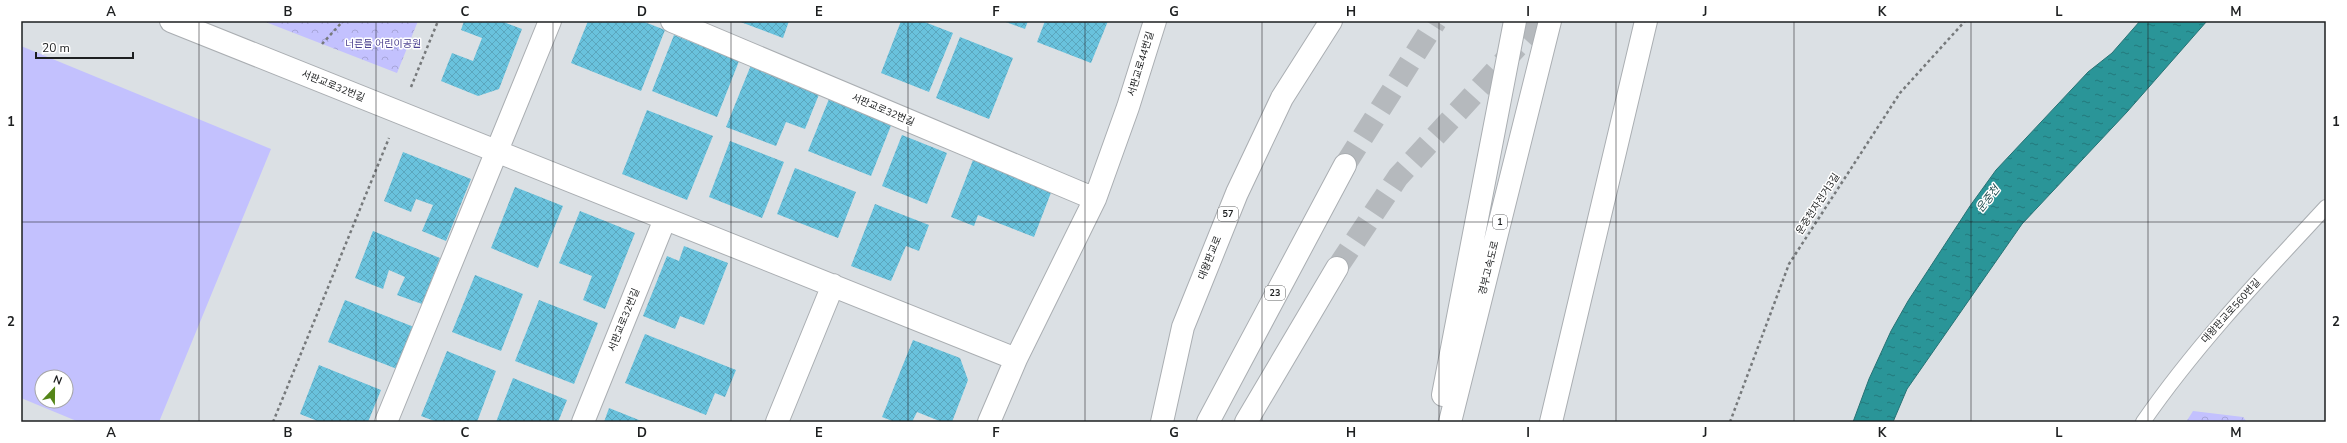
<svg xmlns="http://www.w3.org/2000/svg" width="2347" height="443" font-family="'Nunito Sans','Noto Sans KR',sans-serif">
<style>
.forest{fill:url(#forest-crowns)}
.pitch{fill:#c3c1fe;fill-rule:evenodd}
.water{fill:url(#water-ripples);stroke:#267274}
.building{fill:url(#building-cross-hatch)}
.lines{fill:none;stroke-linecap:round;stroke-linejoin:round}
.primary-tunnel{stroke:#b5b9bd;stroke-width:22;stroke-dasharray:22 11;stroke-linecap:butt}
.lane-casing{stroke:#aaaeb2;stroke-width:16}
.street-casing{stroke:#aaaeb2;stroke-width:24}
.primary-casing{stroke:#aaaeb2;stroke-width:24}
.highway-casing{stroke:#aaaeb2;stroke-width:24}
.path{stroke:#76797b;stroke-width:2.5;stroke-dasharray:3 3;stroke-linecap:butt}
.lane{stroke:#fff;stroke-width:14}
.street{stroke:#fff;stroke-width:22}
.primary{stroke:#fff;stroke-width:22}
.highway{stroke:#fff;stroke-width:22}
.grid{fill:none;stroke:#1d1f20;stroke-width:1;stroke-opacity:0.55}
.labels{text-anchor:middle;dominant-baseline:central;stroke-width:3;stroke-linejoin:round;paint-order:stroke}
.shield{fill:#fff;stroke:#616263;stroke-width:1}
.shield-label{font-size:9px;font-weight:bold;fill:#1d1f20}
.park-label{font-size:10px;fill:#4d4391;stroke:#fff}
.street-label{font-size:10px;fill:#1d1f20;stroke:#fff}
.water-label{font-size:11px;font-style:italic;fill:#1c4a4b;stroke:#fff}
.neatline{fill:none;stroke:#1d1f20;stroke-width:1.5}
.grid-label{font-size:13px;text-anchor:middle;font-weight:bold;fill:#1d1f20}
</style>
<defs>
<pattern id="forest-crowns" width="20" height="18" patternUnits="userSpaceOnUse"><rect width="20" height="18" fill="#c3c1fe"/><path d="M2 6a3 3 0 1 1 6 0M12 15a3 3 0 1 1 6 0" fill="none" stroke="#a7a5d9"/></pattern>
<pattern id="water-ripples" width="26" height="14" patternUnits="userSpaceOnUse"><rect width="26" height="14" fill="#2a9598"/><path d="M2 4q2-2 4 0t4 0M15 11q2-2 4 0t4 0" fill="none" stroke="#23797c"/></pattern>
<pattern id="building-cross-hatch" width="8" height="8" patternUnits="userSpaceOnUse"><rect width="8" height="8" fill="#69c2dd"/><path d="M0 0l8 8M0 8l8-8" fill="none" stroke="#5ba6bd"/></pattern>
</defs>
<rect width="100%" height="100%" fill="#dbe0e4"/>
<path class="forest" d="M263,21H418L397,73Z
M2193,411L2243,417L2247,422H2186Z"/>
<path class="pitch" d="M21,46L271,149L159,422H79L21,398ZM42,377H66V401H42Z"/>
<path class="water" d="M2140,21H2207L2127,112L2022,224L1907,389L1893,422H1853L1869,379L1891,331L1908,301L1970,206L1996,170L2088,72L2112,53Z"/>
<path class="building" d="M464,21H501L522,29L499,89L478,96L441,81L452,53L473,61L482,38L461,30Z
M588,21H642L665,30L641,91L571,63Z
M738,21H789L783,38Z
M901,21H922L953,33L929,92L881,73Z
M1003,21H1028L1025,29Z
M1045,21H1108L1091,63L1037,42Z
M674,35L739,61L717,117L652,91Z
M960,37L1013,58L989,119L936,98Z
M751,65L820,92L805,129L786,122L776,146L726,127Z
M829,99L892,123L871,176L808,151Z
M647,110L713,136L687,200L622,174Z
M902,135L947,153L927,204L882,186Z
M730,141L784,162L762,218L709,197Z
M403,152L471,179L446,241L422,231L433,205L416,199L411,212L384,201Z
M973,160L1052,190L1034,237L978,215L974,226L951,217Z
M795,168L856,192L838,238L777,214Z
M515,187L563,206L538,268L491,248Z
M875,204L929,225L919,251L906,246L891,281L851,266Z
M580,211L635,233L605,309L583,300L592,276L559,263Z
M373,231L440,258L422,304L397,295L405,277L389,270L383,289L355,278Z
M684,246L728,263L704,325L680,316L675,329L643,316L667,256L679,261Z
M475,275L523,294L501,351L452,332Z
M345,300L414,327L397,369L328,342Z
M539,300L598,323L574,384L515,361Z
M645,334L736,370L725,397L715,393L706,415L625,383Z
M913,340L960,358L968,380L952,422H942L917,412L912,422H895L882,417Z
M447,351L496,371L477,422H437L421,416Z
M319,365L381,390L368,422H320L300,414Z
M513,378L567,400L558,422H496Z
M609,408L644,422H604Z"/>
<g class="lines">
<path class="primary-tunnel" d="M1345,165L1436,21
M1337,268L1398,177L1541,21"/>
<g class="lane-casing">
<path id="lane" d="M2143,422C2197,344 2262,276 2326,207"/>
</g>
<g class="street-casing">
<path id="street" d="M171,21L1016,359
M672,21L1095,199
M386,422L550,21
M583,422L665,219
M777,422L833,285
M989,422L1016,359L1095,199L1128,107L1155,21"/>
</g>
<g class="primary-casing">
<path id="primary" d="M1162,422L1183,327L1237,193L1282,98L1331,21
M1208,422L1345,165
M1246,422L1337,268"/>
</g>
<g class="highway-casing">
<path id="highway" d="M1443,395L1515,21
M1450,422L1550,21
M1551,422L1646,21"/>
</g>
<path class="path" d="M322,44L343,21
M411,87L438,21
M273,422L389,138
M1730,422L1789,264L1900,93L1965,21"/>
<use href="#lane" class="lane"/>
<use href="#street" class="street"/>
<use href="#primary" class="primary"/>
<use href="#highway" class="highway"/>
</g>
<path class="grid" d="M199,21V422M376,21V422M553,21V422M731,21V422M908,21V422M1085,21V422M1262,21V422M1439,21V422M1616,21V422M1794,21V422M1971,21V422M2148,21V422M21,222H2326"/>
<g class="labels">
<g class="shield">
<rect x="1218" y="207" width="20" height="14" rx="3"/>
<rect x="1493" y="215" width="14" height="14" rx="3"/>
<rect x="1265" y="286" width="20" height="14" rx="3"/>
</g>
<g class="shield-label">
<text x="1228" y="214">57</text>
<text x="1500" y="222">1</text>
<text x="1275" y="293">23</text>
</g>
<g class="park-label">
<text x="383" y="44">너른들 어린이공원</text>
</g>
<g class="street-label">
<text transform="translate(1141 64) rotate(-73)">서판교로44번길</text>
<text transform="translate(333 86) rotate(22)">서판교로32번길</text>
<text transform="translate(883 110) rotate(23)">서판교로32번길</text>
<text transform="translate(1818 204) rotate(-57)">운중천자전거3길</text>
<text transform="translate(1210 258) rotate(-68)">대왕판교로</text>
<text transform="translate(1489 268) rotate(-76)">경부고속도로</text>
<text transform="translate(2231 311) rotate(-48)">대왕판교로560번길</text>
<text transform="translate(624 320) rotate(-68)">서판교로32번길</text>
</g>
<g class="water-label">
<text transform="translate(1988 199) rotate(-52)">운중천</text>
</g>
</g>
<rect width="2347" height="443" fill="none" stroke="#ffffff" stroke-width="44"/>
<g transform="translate(54 389) rotate(22)"><circle r="19" fill="#ffffff" stroke="#a5a5a6"/>
<path d="M0-3L7 15L0 10L-7 15Z" fill="#548518"/>
<text y="-6" font-size="11" font-weight="bold" text-anchor="middle" fill="#1d1f20">N</text>
</g>
<path d="M36 52v6h97v-6" fill="none" stroke="#1d1f20" stroke-width="2"/>
<text x="42" y="52" font-size="12" fill="#1d1f20" stroke="#ffffff" stroke-width="3" paint-order="stroke">20 m</text>
<rect x="22" y="22" width="2303" height="399" class="neatline"/>
<g class="grid-label">
<text x="111" y="16">A</text>
<text x="288" y="16">B</text>
<text x="465" y="16">C</text>
<text x="642" y="16">D</text>
<text x="819" y="16">E</text>
<text x="996" y="16">F</text>
<text x="1174" y="16">G</text>
<text x="1351" y="16">H</text>
<text x="1528" y="16">I</text>
<text x="1705" y="16">J</text>
<text x="1882" y="16">K</text>
<text x="2059" y="16">L</text>
<text x="2236" y="16">M</text>
<text x="11" y="126">1</text>
<text x="2336" y="126">1</text>
<text x="11" y="326">2</text>
<text x="2336" y="326">2</text>
<text x="111" y="437">A</text>
<text x="288" y="437">B</text>
<text x="465" y="437">C</text>
<text x="642" y="437">D</text>
<text x="819" y="437">E</text>
<text x="996" y="437">F</text>
<text x="1174" y="437">G</text>
<text x="1351" y="437">H</text>
<text x="1528" y="437">I</text>
<text x="1705" y="437">J</text>
<text x="1882" y="437">K</text>
<text x="2059" y="437">L</text>
<text x="2236" y="437">M</text>
</g>
</svg>
